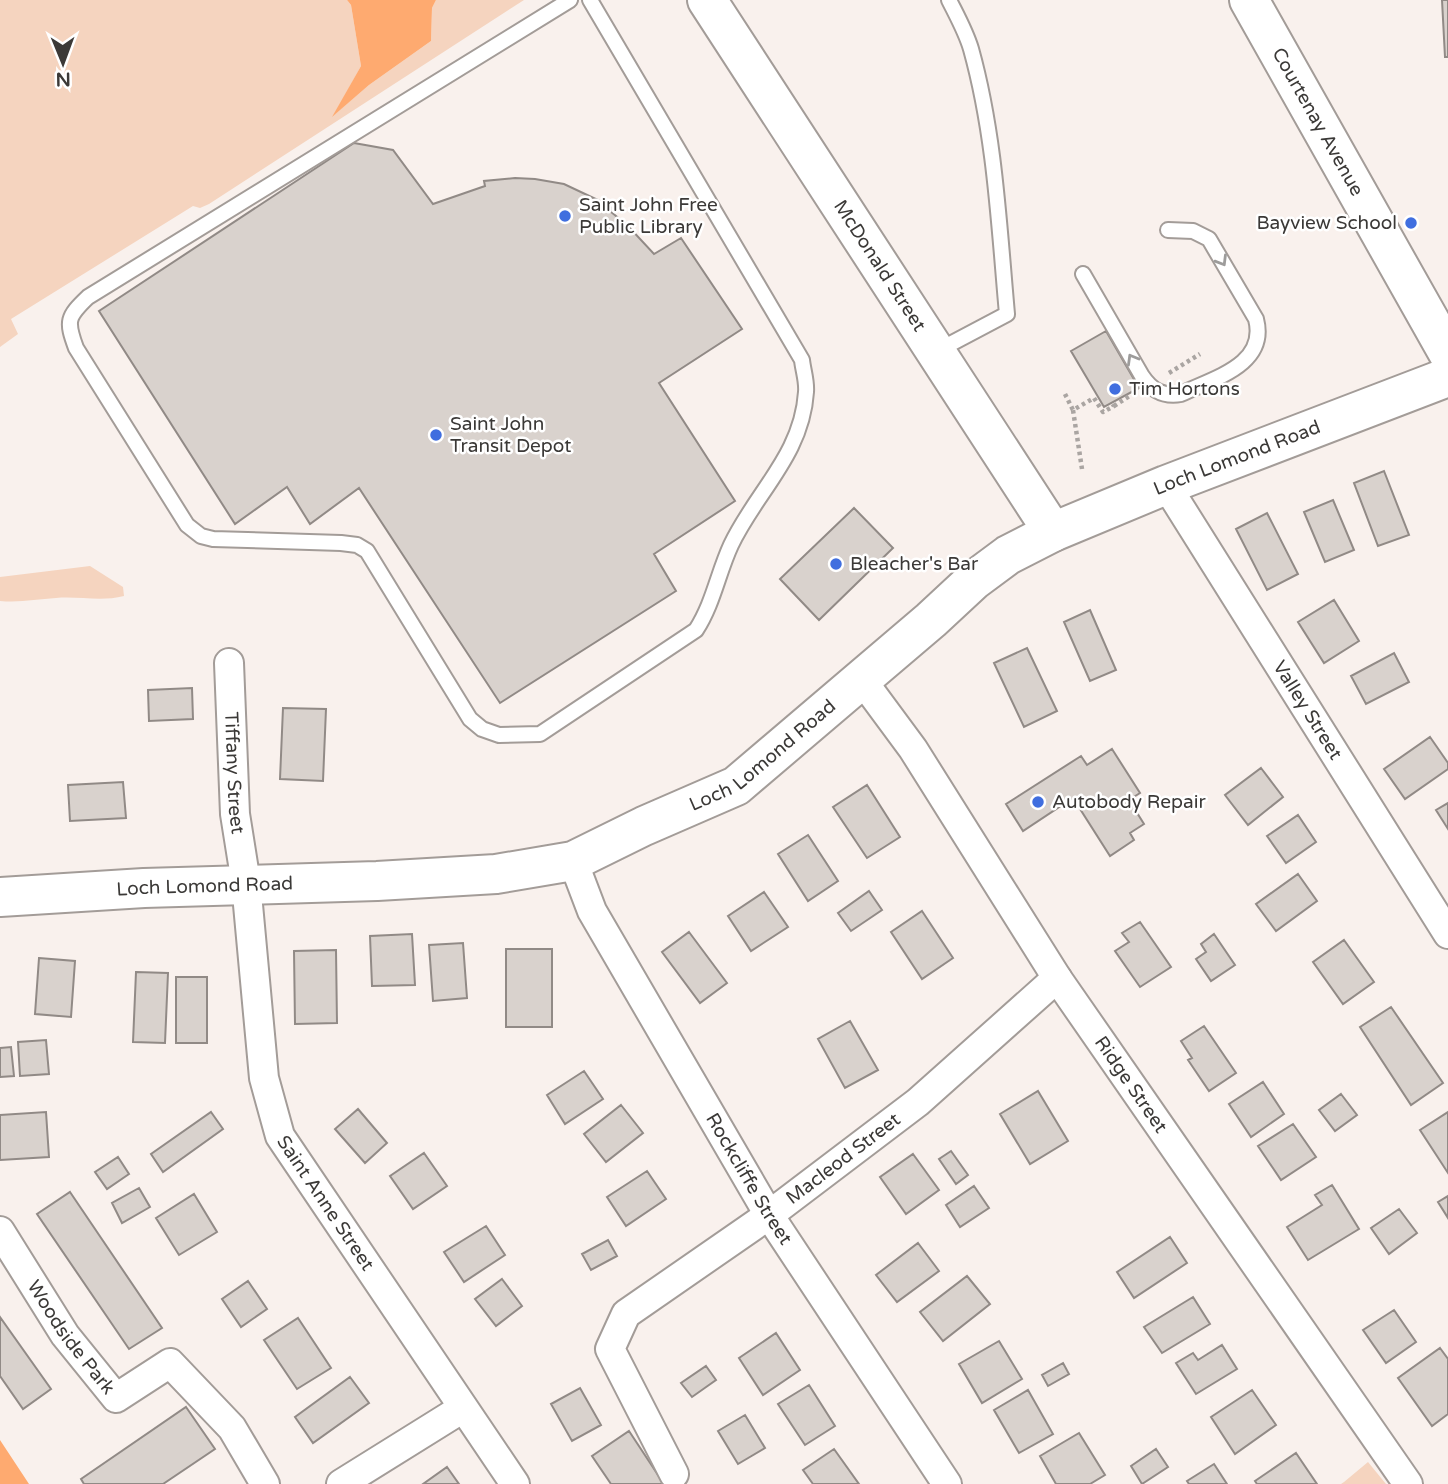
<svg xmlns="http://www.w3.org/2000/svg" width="1448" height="1484" font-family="'Varela Round',sans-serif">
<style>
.green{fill:#f5d4bf}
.forest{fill:#feaa70}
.building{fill:#d9d2cd;stroke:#918a86;stroke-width:2}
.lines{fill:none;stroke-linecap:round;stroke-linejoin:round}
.lane-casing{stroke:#a39c98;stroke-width:18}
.street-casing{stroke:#a39c98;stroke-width:32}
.secondary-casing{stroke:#a39c98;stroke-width:42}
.path{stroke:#aaa5a2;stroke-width:4.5;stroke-dasharray:3.5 3.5;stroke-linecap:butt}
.lane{stroke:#fff;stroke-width:14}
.street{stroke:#fff;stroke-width:28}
.secondary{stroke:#fff;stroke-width:38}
.oneway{stroke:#9d9c9b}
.poi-dot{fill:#406edf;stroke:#fff;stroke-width:2.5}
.labels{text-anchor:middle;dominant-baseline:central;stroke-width:5;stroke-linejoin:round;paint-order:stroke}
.street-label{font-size:19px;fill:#3b3937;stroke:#fff}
.poi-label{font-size:19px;fill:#3b3937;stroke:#fff;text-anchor:start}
</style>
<rect width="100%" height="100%" fill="#f9f1ed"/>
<path class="green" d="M0,0H347L351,5L361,66L334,115L369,85L431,41L432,8L436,0H524L209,204L200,208L193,206L11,319L18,334L0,347Z
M90,566L123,587L124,596C101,602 79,596 56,598C37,599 20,603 0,601V577Z
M1368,1462L1386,1484H1341L1344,1482Z"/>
<path class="forest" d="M347,0H436L432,8L431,41L369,85L332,117L361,66L351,5Z
M0,1440L29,1484H0Z"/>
<path class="building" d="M1442,0H1448V57H1445Z
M354,143L393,150L433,204L485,186L484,181L515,178L535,179L564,184L602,202L612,208L610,211L628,226L654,254L681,238L742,329L659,383L735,501L654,554L676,591L500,703L359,488L310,524L287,487L235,524L99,311Z
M1106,331L1139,388L1104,407L1071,351Z
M1384,471L1409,535L1378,546L1354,483Z
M1333,500L1354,550L1325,562L1304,512Z
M854,508L893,548L819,620L780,579Z
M1267,513L1298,574L1267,590L1236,529Z
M1334,600L1359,641L1324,663L1298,622Z
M1090,610L1116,670L1090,681L1064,622Z
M1027,648L1057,711L1024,727L994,663Z
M1394,653L1409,682L1366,704L1351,676Z
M192,688L193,719L149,721L148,690Z
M283,708L326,709L323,781L280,779Z
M1430,737L1448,763V769L1405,799L1384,769Z
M1112,749L1140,793L1129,800L1144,824L1130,833L1134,840L1110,856L1073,798L1023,831L1006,804L1081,756L1087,765Z
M1261,768L1283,797L1248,825L1225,795Z
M123,782L126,818L70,821L68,785Z
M867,785L900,837L867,858L833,807Z
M1448,803V829L1436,810Z
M1298,815L1316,842L1286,863L1267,836Z
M808,835L838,881L808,901L778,854Z
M1298,874L1317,901L1276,931L1256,904Z
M869,891L882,910L851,931L838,913Z
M764,892L788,927L751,951L728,916Z
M922,911L953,958L922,979L891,932Z
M1140,922L1171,967L1140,987L1115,951L1129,942L1122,933Z
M689,932L727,983L700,1003L662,952Z
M412,934L415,985L372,986L370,936Z
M1214,934L1235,965L1211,981L1196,959L1206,952L1201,944Z
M1344,940L1374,982L1343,1004L1313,962Z
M463,943L467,998L433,1001L429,945Z
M506,949H552V1027H506Z
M336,950L337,1023L295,1024L294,951Z
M39,958L75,961L71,1017L35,1014Z
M136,972L168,973L165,1043L133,1042Z
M176,977H207V1043H176Z
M1391,1007L1443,1083L1411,1105L1360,1027Z
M850,1021L878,1070L845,1088L818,1039Z
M1204,1026L1236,1073L1209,1091L1188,1060L1192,1058L1181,1041Z
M46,1040L49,1074L20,1076L18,1042Z
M11,1047L14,1076L0,1077V1048Z
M584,1071L603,1099L565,1124L547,1095Z
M1263,1082L1284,1114L1251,1137L1229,1104Z
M1038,1091L1068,1141L1030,1164L1000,1114Z
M1341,1094L1357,1115L1335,1131L1319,1110Z
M621,1105L643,1133L606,1162L584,1134Z
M358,1109L387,1143L365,1163L335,1129Z
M46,1112L49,1157L0,1160V1115Z
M211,1112L223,1129L163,1172L151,1154Z
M1448,1112V1173L1420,1130Z
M1293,1124L1316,1157L1281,1180L1258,1146Z
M951,1151L968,1175L956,1184L939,1159Z
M424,1153L447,1186L413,1209L390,1176Z
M913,1154L939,1190L906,1214L880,1177Z
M118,1157L129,1174L107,1189L95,1172Z
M647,1171L666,1199L626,1226L607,1197Z
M1332,1185L1359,1229L1308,1260L1287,1227L1322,1205L1315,1195Z
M974,1186L989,1208L960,1227L946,1205Z
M139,1188L150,1207L122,1223L112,1203Z
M70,1192L162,1328L129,1349L37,1214Z
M194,1194L217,1232L179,1255L156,1218Z
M1448,1196V1218L1438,1202Z
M1399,1209L1417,1233L1389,1254L1371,1228Z
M486,1226L505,1255L464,1282L444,1252Z
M1170,1237L1187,1263L1134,1298L1117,1272Z
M608,1240L617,1256L591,1270L582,1254Z
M918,1243L939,1271L897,1302L876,1275Z
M967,1276L990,1304L943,1341L920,1312Z
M502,1279L522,1306L496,1326L475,1299Z
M248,1281L267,1309L241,1327L222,1299Z
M1193,1297L1210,1324L1162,1353L1144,1327Z
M1394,1310L1416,1342L1386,1363L1363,1330Z
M0,1317L51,1389L23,1409L0,1376Z
M298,1318L331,1368L297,1389L264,1340Z
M776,1333L800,1370L763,1395L739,1358Z
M999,1341L1022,1379L982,1403L959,1364Z
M1222,1345L1237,1369L1196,1394L1176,1363L1193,1353L1198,1360Z
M1440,1348L1448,1359V1414L1432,1426L1398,1378Z
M1063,1363L1069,1374L1048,1386L1042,1375Z
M706,1366L716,1380L692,1397L681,1383Z
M350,1377L369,1403L313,1443L295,1417Z
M809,1385L835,1426L805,1445L778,1404Z
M580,1388L601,1425L572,1441L551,1404Z
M1028,1390L1053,1434L1019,1453L994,1410Z
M1252,1390L1276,1425L1235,1454L1211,1417Z
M186,1407L215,1449L163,1484H84L81,1479Z
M745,1415L765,1448L738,1464L718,1431Z
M629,1431L664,1484H611L592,1456Z
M1079,1433L1105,1475L1090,1484H1056L1040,1456Z
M834,1449L859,1484H813L803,1470Z
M1156,1449L1168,1467L1142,1484L1131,1466Z
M1296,1453L1317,1484H1257L1255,1481Z
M1214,1464L1227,1484H1189L1187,1481Z
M447,1467L459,1484H423Z"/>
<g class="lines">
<g class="lane-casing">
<path id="lane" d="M570,0L88,297C67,317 66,321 76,348L187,525L201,536L213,539L341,543L357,545L367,551L470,719L482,729L499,735L540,734L696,630C713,604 718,573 731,545C756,492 802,455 806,392C807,381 803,370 802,360L590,0
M1083,274L1142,376C1152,391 1164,397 1181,394C1214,378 1268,365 1256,319L1209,239L1193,231L1168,230
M937,351L1007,314C999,226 995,135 971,49C966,32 957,16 949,0"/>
</g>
<g class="street-casing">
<g id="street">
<path id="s1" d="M1166,485L1448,934"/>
<path id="s2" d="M229,663L235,814L246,883L264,1078L280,1136L515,1484"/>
<path id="s3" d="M862,680L913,749L1057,978L1408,1484"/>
<path id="s4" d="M573,861L592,911L769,1215L947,1484"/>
<path id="s5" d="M0,1231L65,1335L116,1398L170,1363L232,1428L265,1484"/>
<path id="s6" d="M674,1474L610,1349L626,1314L769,1215L918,1102L1057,978"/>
<path d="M341,1484L463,1408"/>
</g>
</g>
<g class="secondary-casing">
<g id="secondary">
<path id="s7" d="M707,0L1053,532"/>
<path id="s8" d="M1249,0L1448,353"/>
<path id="s9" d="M0,897L144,888L377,881L496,874L573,861L644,826L736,786L931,620L973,581L1008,555L1053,532L1166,485L1448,377"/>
</g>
</g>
<path class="path" d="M1169,373L1200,354
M1065,394L1073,410
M1114,406L1131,395
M1082,469L1073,410L1094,398L1103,412L1114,406L1112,403"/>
<use href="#lane" class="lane"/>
<use href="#street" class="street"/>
<use href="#secondary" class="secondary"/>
</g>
<defs><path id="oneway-chevron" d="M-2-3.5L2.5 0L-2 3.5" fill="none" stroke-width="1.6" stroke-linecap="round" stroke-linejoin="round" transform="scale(1.75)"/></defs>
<g class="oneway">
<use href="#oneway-chevron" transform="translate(1222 261) rotate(59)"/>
<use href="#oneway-chevron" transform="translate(1132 359) rotate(-120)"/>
</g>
<g class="poi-dot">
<circle cx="565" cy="216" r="7"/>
<circle cx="1411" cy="223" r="7"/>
<circle cx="1115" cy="389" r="7"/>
<circle cx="436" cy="435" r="7"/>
<circle cx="836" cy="564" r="7"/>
<circle cx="1038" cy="802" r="7"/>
</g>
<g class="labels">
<g class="street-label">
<text stroke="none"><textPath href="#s8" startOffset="140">Courtenay Avenue</textPath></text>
<text stroke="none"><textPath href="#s7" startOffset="317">McDonald Street</textPath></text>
<text stroke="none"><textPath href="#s9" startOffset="1360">Loch Lomond Road</textPath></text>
<text stroke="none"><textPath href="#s1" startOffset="266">Valley Street</textPath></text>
<text stroke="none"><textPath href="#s9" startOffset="793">Loch Lomond Road</textPath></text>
<text stroke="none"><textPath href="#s2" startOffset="110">Tiffany Street</textPath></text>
<text stroke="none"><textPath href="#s9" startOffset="205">Loch Lomond Road</textPath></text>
<text stroke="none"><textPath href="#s3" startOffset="486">Ridge Street</textPath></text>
<text stroke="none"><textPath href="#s6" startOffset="446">Macleod Street</textPath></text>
<text stroke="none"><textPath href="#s4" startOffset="364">Rockcliffe Street</textPath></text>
<text stroke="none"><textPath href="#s2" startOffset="558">Saint Anne Street</textPath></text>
<text stroke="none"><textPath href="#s5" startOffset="128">Woodside Park</textPath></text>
</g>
<g class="poi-label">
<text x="579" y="205">Saint John Free<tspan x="579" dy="22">Public Library</tspan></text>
<text x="1397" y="223" text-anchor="end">Bayview School</text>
<text x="1129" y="389">Tim Hortons</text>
<text x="450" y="424">Saint John<tspan x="450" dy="22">Transit Depot</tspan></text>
<text x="850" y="564">Bleacher's Bar</text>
<text x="1052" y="802">Autobody Repair</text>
</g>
</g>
<g transform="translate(63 63) rotate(179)" stroke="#ffffff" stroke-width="5" paint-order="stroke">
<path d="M0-5L12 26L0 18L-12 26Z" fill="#3b3937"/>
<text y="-10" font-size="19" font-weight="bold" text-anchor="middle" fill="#3b3937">N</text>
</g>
</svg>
